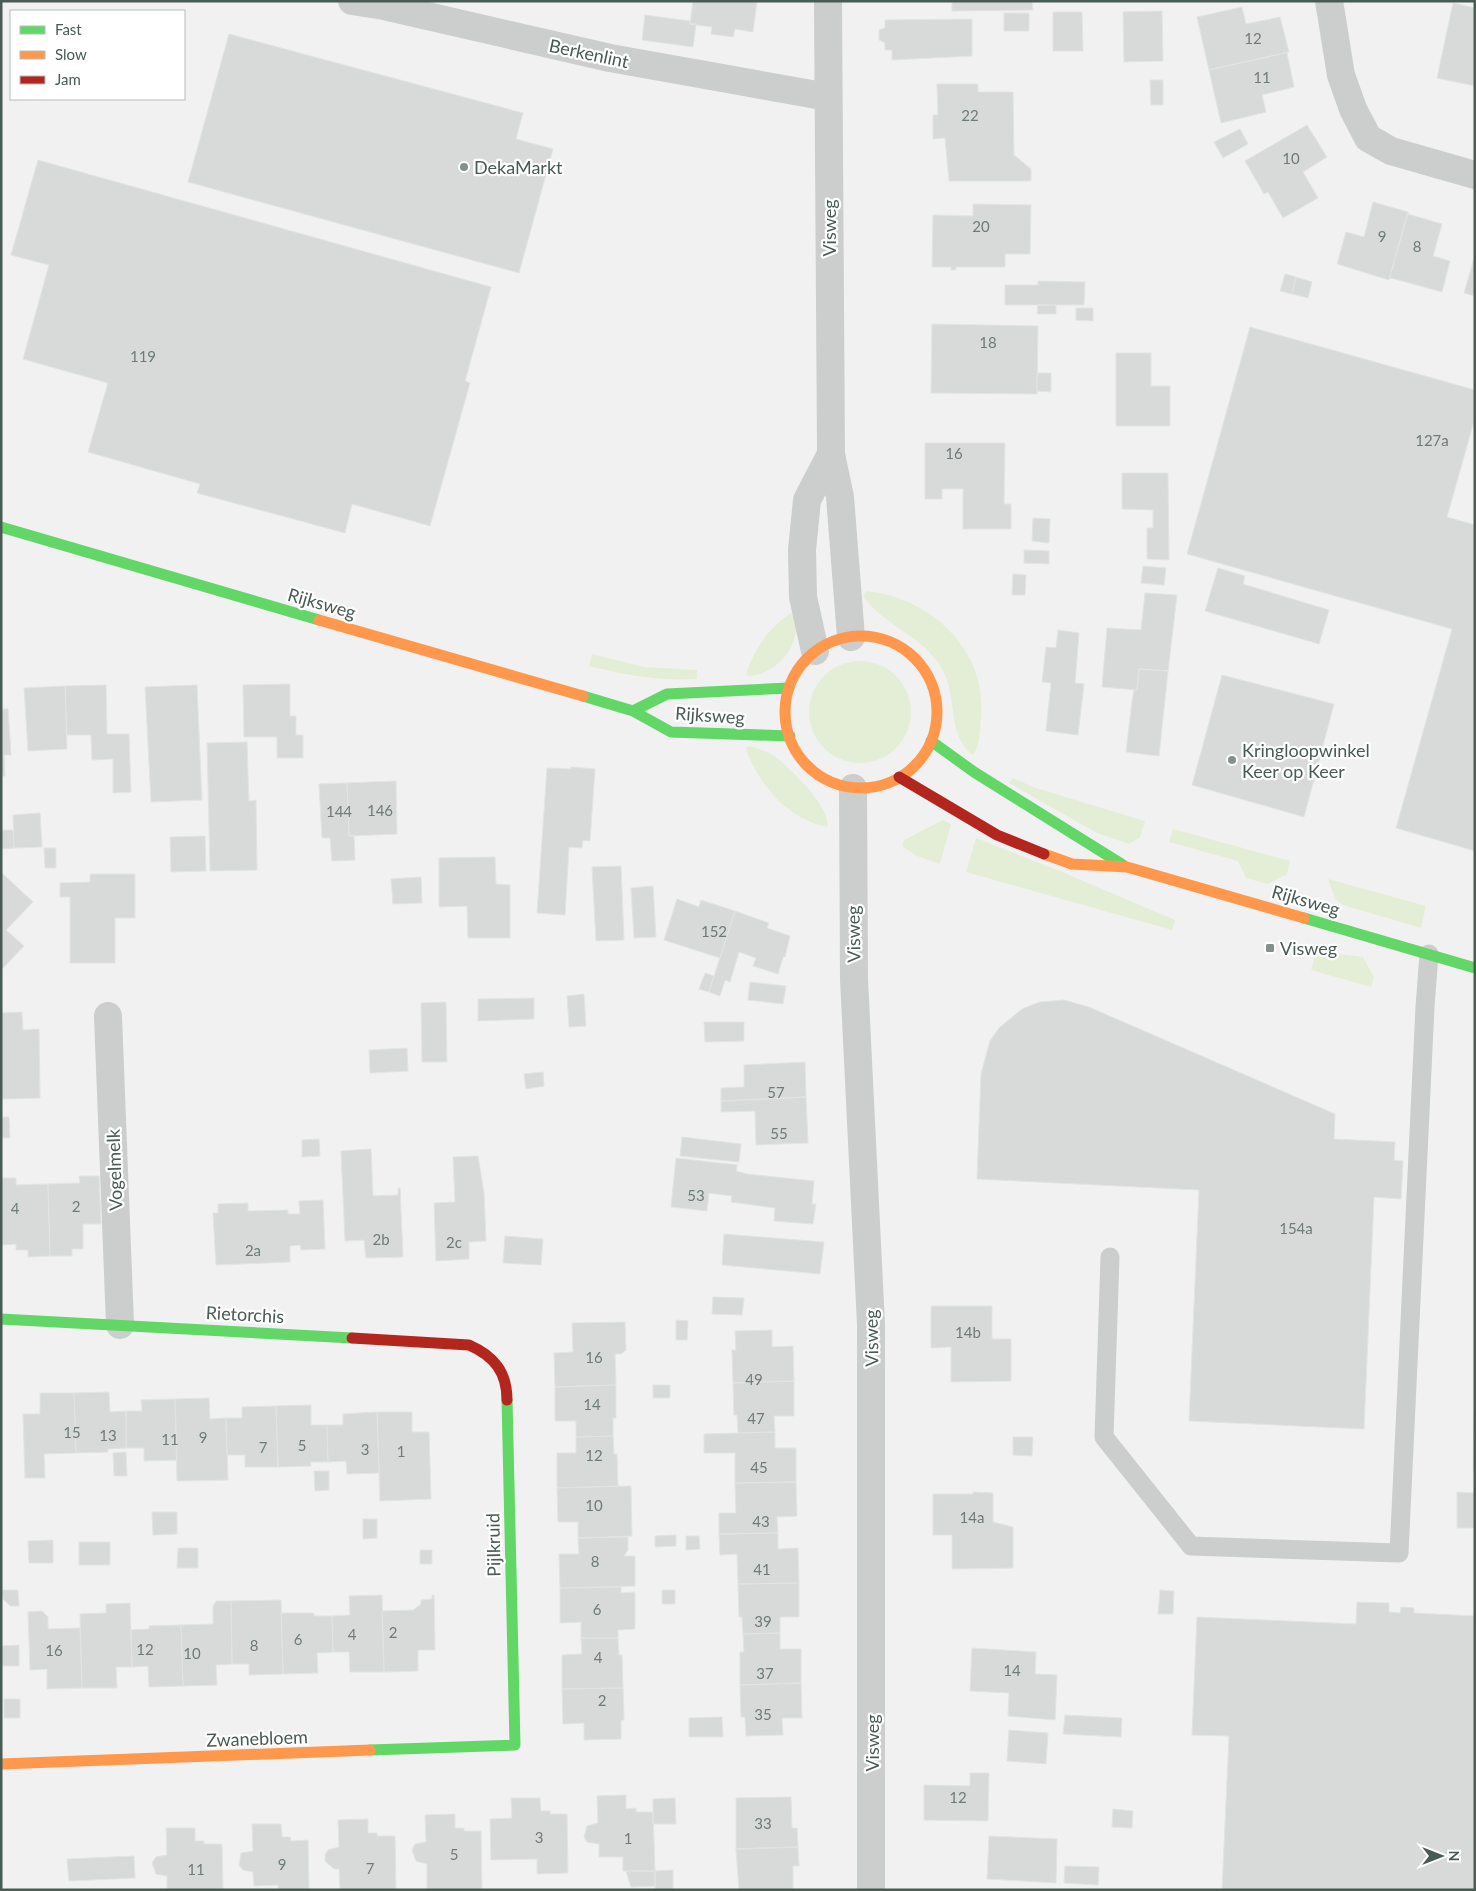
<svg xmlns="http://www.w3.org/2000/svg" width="1476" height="1891" font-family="Lato,sans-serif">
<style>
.green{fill:#e4eed7}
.building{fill:#d8dad9;stroke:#e2e3e3}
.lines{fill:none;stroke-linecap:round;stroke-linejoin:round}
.lane{stroke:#cbcecc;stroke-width:19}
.street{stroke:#cbcecc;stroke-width:28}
.fast{stroke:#63d668;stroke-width:11}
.slow{stroke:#ff974d;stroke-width:11}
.jam{stroke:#b3261e;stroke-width:11}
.poi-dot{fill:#84908a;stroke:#fff;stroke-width:2}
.labels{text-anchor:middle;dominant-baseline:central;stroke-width:4.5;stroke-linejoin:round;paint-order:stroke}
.number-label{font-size:15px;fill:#6e7c75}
.street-label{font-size:18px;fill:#495b53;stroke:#fff}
.poi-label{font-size:18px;fill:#495b53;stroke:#fff;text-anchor:start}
</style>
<rect width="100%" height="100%" fill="#f1f1f1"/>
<path class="green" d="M866,591C930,597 988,650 981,718C980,730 980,745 973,755C946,735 958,698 943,671C924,635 886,628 863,596Z
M794,612C797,617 796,622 796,628C795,653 774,674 748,676L746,675C752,652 772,622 794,612Z
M592,654L644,667L697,670V679C660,681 625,675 589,666Z
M809 712a51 51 0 1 1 102 0a51 51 0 1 1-102 0Z
M749,746C756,748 764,751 771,754C786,763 833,809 827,827C788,819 761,787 747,752L746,748Z
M1013,778L1036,788L1145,821L1140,837L1129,844L1097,833L1009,783Z
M943,820L951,824L940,864L917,856L902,846L904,840Z
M1173,829L1290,861L1287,874L1268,884L1246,878L1238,861L1169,842Z
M976,838L1062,872L1175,920L1172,930L966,872Z
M1328,879L1426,906L1421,928L1343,905L1335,899Z
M1316,951L1363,957L1374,977L1371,987L1311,970Z"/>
<path class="building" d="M693,1H757L753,32L735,29L733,37L711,34L712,27L690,24Z
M952,1H1032L1033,10L952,11Z
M1453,3L1475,8V86L1437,78Z
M1242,7L1246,24L1280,17L1289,52L1209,70L1197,17Z
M1162,11L1163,61L1124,62L1123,12Z
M1053,12H1082L1083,51H1053Z
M1004,13H1029V31H1004Z
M645,15L690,21V24H696L693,47L642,40Z
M972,19V56L892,60V50H885V43L879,40V30L885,28V20Z
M229,34L523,113L516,139L553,149L519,273L188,182Z
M1289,52L1287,53L1294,87L1262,95L1266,112L1221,123L1209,70Z
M1150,80H1163V105H1151Z
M937,84H978V92H1013L1014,155L1031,169V181H949L945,138L933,139V115H938Z
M1307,125L1327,157L1303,172L1318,198L1283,218L1268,192L1264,194L1245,161Z
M1240,129L1248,144L1223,158L1214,142Z
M38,160L491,287L465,381L470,383L430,526L352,504L345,533L197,493L200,484L88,452L108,383L23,359L49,265L11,255Z
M1373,202L1408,212L1389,280L1337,264L1346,232L1364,237Z
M973,204L1031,205L1030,254H1005V267H956V270H951V267H932L933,215L973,216Z
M1408,212V214L1442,224L1433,256L1450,261L1442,292L1391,278L1389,280Z
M1475,255V296L1464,293Z
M1285,274L1296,277L1292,294L1280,291Z
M1296,277L1312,282L1308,298L1292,294Z
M1038,281L1085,282L1084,305H1005V285H1038Z
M1038,305H1056V314H1037Z
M1076,308H1093V321L1076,320Z
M932,324L1038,326L1037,394L931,393Z
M1250,327L1475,390V418L1447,517L1475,525V851L1396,828L1452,629L1187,554Z
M1116,353H1151V386H1170V426H1116Z
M1037,373H1051V392L1037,391Z
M925,443H1005L1004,504H1011V529H963V489H942V499H925Z
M1122,473H1168L1169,560L1147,559V528H1153V510L1122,509Z
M1033,518L1050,519L1049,543L1032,541Z
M1024,550L1049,551V564L1024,563Z
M1143,566L1166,568L1164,585L1141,583Z
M1218,568L1245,576L1243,584L1329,610L1319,644L1205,611Z
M1013,574L1026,575L1025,595H1012Z
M1145,593L1177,595L1168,671L1139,669L1137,690L1102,687L1107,628L1141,630Z
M1058,630L1079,633L1075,683L1084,684L1078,735L1046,731L1051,683L1042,682L1046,647L1056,648Z
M1139,669L1168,671L1159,756L1126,752L1132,701L1134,690H1137Z
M1222,675L1334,704L1304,817L1192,785Z
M290,684V716H296V735H303V758H277V737H244L243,685Z
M106,685L107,734H129L131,792L113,793V759L92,760L91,735H67L65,686Z
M197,685L202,800L151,802L145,687Z
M65,686L67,749L28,751L24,688Z
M1,709H8L11,755H4L5,776H1Z
M247,742L249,801L256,800L257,870L210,871L207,743Z
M571,767L595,769L590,841L583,840L582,848L569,847L565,915L537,913L547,768L571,769Z
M396,781L397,834L349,836L347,783Z
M347,783L349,836L354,835L355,860L332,861L330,838H322L319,784Z
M40,813L42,847L14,848L13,815Z
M1,830H13L14,848L1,849Z
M205,836L206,871L171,872L170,837Z
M44,848H56V868H45Z
M495,857L496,884L510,885V938H468L467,906L439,907V858Z
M621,866L624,940L596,941L592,867Z
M3,874L33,902L6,930L24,946L1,970V876Z
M90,874H135V918H115V963H70V897H60V883L90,882Z
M421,877L422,903L393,904L391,879Z
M653,886L656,937L634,938L631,888Z
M677,899L699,907L701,900L735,911L720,958L664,940Z
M735,911L769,923L767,928L790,936L785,957H783L778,974L753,966L756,958L739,952L730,982L725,980L720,996L709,992Z
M705,973L714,976L709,992L699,989Z
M750,982L786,986L783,1004L748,1000Z
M584,994L586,1026L569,1027L567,996Z
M534,998V1019L478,1021V999Z
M1064,1000L1089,1007L1335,1114L1334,1139L1395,1142L1394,1160L1403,1161L1401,1199L1374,1197L1364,1429L1189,1421L1199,1190L977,1179L981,1074L990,1041L999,1028L1022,1009L1040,1002Z
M446,1002L447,1062H422L421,1003Z
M22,1012L23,1030L39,1029L40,1098L1,1099V1013Z
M704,1022H744V1041L705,1042Z
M407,1048L408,1071L370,1073L369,1050Z
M805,1062L806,1097L721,1101V1088L744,1087V1065Z
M543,1072L544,1086L526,1089L524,1074Z
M806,1097L808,1143L756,1145L755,1111L721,1112V1101Z
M1,1117H9L10,1138H1Z
M682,1137L741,1144L739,1162L680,1156Z
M319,1139L320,1156L302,1157V1140Z
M371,1149L373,1196L398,1195V1188H400L403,1257L366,1258L364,1240L345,1241L341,1151Z
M478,1156L484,1193L486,1241L469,1242V1259L436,1261L434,1203L455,1202L453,1157Z
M676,1158L737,1165L736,1171L747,1174L814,1181L812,1204H816L813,1224L774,1221L775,1208L731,1202L732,1196L709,1193L707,1211L671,1207Z
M79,1176H99L101,1224H83V1249H72V1256H50L48,1184L80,1183Z
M1,1178H16V1185L48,1184L50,1256L28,1257V1250H16V1244L1,1245Z
M323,1200L325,1249L301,1250L300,1245L290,1246V1262L216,1265L213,1213H218V1204L248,1203V1211L288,1210V1214H300L299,1201Z
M724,1234L824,1242L820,1274L722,1265Z
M505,1236L543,1239L541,1265L503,1263Z
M713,1297L744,1298L742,1315L712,1314Z
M931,1306H992V1339H1011V1381L951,1382V1347L931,1348Z
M676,1320L688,1321L687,1340H676Z
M625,1322L626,1350L621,1354H615L616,1385L555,1387L554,1353L573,1352L572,1323Z
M772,1330V1347L793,1346L794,1381L733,1383L732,1350H736L735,1331Z
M794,1381V1416H774L775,1432L738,1433L737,1415H734L733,1383Z
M616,1385V1418H613V1436L576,1437V1421H555V1387Z
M653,1385H670V1398H653Z
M109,1392L110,1412L126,1411V1448L108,1449V1452L76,1453L74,1393Z
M40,1393H74L76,1453L44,1454L45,1478H25L23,1414H40Z
M209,1398L210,1419L226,1418L228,1480L177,1481L175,1399Z
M175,1399L177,1460L144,1461V1448H126V1411H142L141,1400Z
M311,1405V1425H327L328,1462H310L311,1466L278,1467L276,1406Z
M276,1406L278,1467H245V1455H227L226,1418H242V1407Z
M377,1412H412V1432H429L431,1499L380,1501Z
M377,1412L379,1473L347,1474L346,1461L328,1462L327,1425H343V1414Z
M1474,1412H1475V1471H1473Z
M775,1432V1448H796V1482L735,1483V1453H704V1434Z
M613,1436L614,1454H617L618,1486L557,1488V1453H576V1437Z
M1013,1437H1033L1032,1456L1013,1455Z
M126,1452L127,1476H114L113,1453Z
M314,1471H329V1490L315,1491Z
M796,1482L797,1516L777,1517L778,1533L719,1534V1513H736L735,1483Z
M631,1486L632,1536L578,1538V1522H558L557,1488Z
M973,1492L993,1493V1522L1013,1527V1568L952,1569V1535H933V1494H973Z
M1457,1492L1475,1493V1528H1457Z
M152,1512H177V1534L153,1535Z
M363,1519H377V1538L363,1539Z
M778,1533V1549L798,1548L799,1583L738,1584L737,1554L720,1555L719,1534Z
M676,1535V1546L655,1547V1536Z
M686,1536H699L700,1549L686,1550Z
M628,1537V1550L624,1556H635V1586L560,1588L559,1554H579L578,1538Z
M53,1540V1563H29L28,1541Z
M79,1542H110V1565H79Z
M178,1548H198V1568H177Z
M420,1550H432V1564H420Z
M799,1583V1617H780V1633L743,1634L742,1617H739L738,1584Z
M621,1587V1593L635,1592V1629L618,1630V1638H581V1622L560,1623V1588Z
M2,1590H18L19,1606H10L3,1599Z
M662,1590H675V1604H662Z
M1160,1590L1174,1591L1173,1614H1158Z
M382,1595L384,1672H350L349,1652H333L332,1616L350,1615L349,1596Z
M432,1595H434L435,1650H418V1671L384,1672L382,1611L413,1610L421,1604V1600L432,1599Z
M281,1600L283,1674L249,1675V1664H232L231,1601Z
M216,1601H231L232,1664L216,1665L217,1685L183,1686L181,1625L213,1624V1606Z
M1357,1602L1389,1603V1612L1400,1613L1401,1607L1414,1608V1613L1475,1616V1890H1222L1229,1736L1192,1735L1197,1617L1356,1624Z
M130,1603L132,1667H116L117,1688H82L80,1614L106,1613V1604Z
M42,1611L48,1617V1629L80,1628L82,1688L47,1689V1669L30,1670L28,1612Z
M281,1613H314V1616H332L333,1652L317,1653L318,1673L283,1674Z
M181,1625L183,1686L149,1687L148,1666L132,1667L131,1630L149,1629V1626Z
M780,1633V1649H801V1683L740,1685V1652H744L743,1634Z
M581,1638H618L619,1655H622L623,1688L562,1689V1655L582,1654Z
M19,1645V1666H1V1646Z
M972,1648L1036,1652L1035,1674L1057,1675L1055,1720L1008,1716L1009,1693L970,1691Z
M801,1683L802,1718H782L783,1735L746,1736L745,1717H741L740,1685Z
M623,1688L624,1720H621V1739L584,1740V1723L563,1724L562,1689Z
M4,1699H20V1718H4Z
M1065,1715L1122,1718L1121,1737L1063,1734Z
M722,1717L723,1737H689V1718Z
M1009,1730L1048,1733L1046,1764L1007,1761Z
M970,1773H989L988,1821L924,1820V1785L970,1786Z
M626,1795V1809L636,1808V1812H653L655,1871H623V1857H599V1844L587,1842L584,1837L587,1826L598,1823L597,1796Z
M791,1797L792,1828H797L798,1847L736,1849V1798Z
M511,1798H540L541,1811H550V1814H567L568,1873L537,1874V1859L491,1860L490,1819L512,1818Z
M675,1798L676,1824H653V1799Z
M1113,1809L1133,1811L1132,1828L1112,1827Z
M455,1814V1828H464V1831H481L482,1890H427V1864L416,1861L412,1850L415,1844L426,1842L425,1815Z
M368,1819V1833H377V1836H395L396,1890H340L339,1869H334L325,1861V1855L328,1850L339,1847L338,1820Z
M252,1824H281L282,1837H290L291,1841L308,1840L309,1890H278V1885L254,1886L253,1872L243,1870L239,1865L241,1853L253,1851Z
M166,1828H195V1841H204V1844H222L223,1890H167V1876L156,1874L152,1863L156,1857L167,1855Z
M989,1836L1057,1839L1056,1883L987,1879Z
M798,1847L799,1866H793V1890H739L736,1849Z
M134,1856L135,1878L69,1881L67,1859Z
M1065,1866L1099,1867L1098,1885L1064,1883Z
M673,1870V1890H655V1871Z
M626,1871H655V1886L631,1887Z"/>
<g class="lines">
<path class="lane" d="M1110,1257L1104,1437L1191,1546L1399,1553L1425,1007L1429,954"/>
<path class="street" d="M352,1L384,6L610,58L828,97
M828,1L831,454L840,497L851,637
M1329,1L1341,75L1353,109L1368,138L1391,151L1475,175
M815,651L803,597L802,550L807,500L831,454
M853,788L854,979L871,1325V1890
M108,1016L120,1325"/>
<path class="fast" d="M1,527L319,620
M583,696L633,711L671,732L790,736
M633,711L667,694L789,688
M931,741L974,772L1123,865
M1304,918L1475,968
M1,1319L352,1338
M370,1750L515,1745L507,1400"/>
<path class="slow" d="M319,620L583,696
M785 712a76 76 0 1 1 152 0a76 76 0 1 1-152 0Z
M1044,854L1072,864L1127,867L1304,918
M1,1764L370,1750"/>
<path class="jam" d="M899,777L997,835L1044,854
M352,1338L469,1345C494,1356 507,1372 507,1400"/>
</g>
<g class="poi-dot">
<circle cx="464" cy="167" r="5"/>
<circle cx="1232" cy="760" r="5"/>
<rect x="1265" y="943" width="10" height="10" rx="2.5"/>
</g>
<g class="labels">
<g class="number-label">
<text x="1253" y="38">12</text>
<text x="1262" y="77">11</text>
<text x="970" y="115">22</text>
<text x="1291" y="158">10</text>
<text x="981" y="226">20</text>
<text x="1382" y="236">9</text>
<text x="1417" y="246">8</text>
<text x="988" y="342">18</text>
<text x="143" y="356">119</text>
<text x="1432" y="440">127a</text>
<text x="954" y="453">16</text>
<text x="380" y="810">146</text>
<text x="339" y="811">144</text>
<text x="714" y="931">152</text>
<text x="776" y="1092">57</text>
<text x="779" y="1133">55</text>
<text x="696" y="1195">53</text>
<text x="76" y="1206">2</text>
<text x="15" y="1208">4</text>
<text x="1296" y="1228">154a</text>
<text x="381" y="1239">2b</text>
<text x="454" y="1242">2c</text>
<text x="253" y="1250">2a</text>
<text x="968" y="1332">14b</text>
<text x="594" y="1357">16</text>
<text x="754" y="1379">49</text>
<text x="592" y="1404">14</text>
<text x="756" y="1418">47</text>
<text x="72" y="1432">15</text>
<text x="108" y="1435">13</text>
<text x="203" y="1437">9</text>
<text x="170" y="1439">11</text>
<text x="302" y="1445">5</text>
<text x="263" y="1447">7</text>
<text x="365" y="1449">3</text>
<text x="401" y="1451">1</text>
<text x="594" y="1455">12</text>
<text x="759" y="1467">45</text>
<text x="594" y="1505">10</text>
<text x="972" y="1517">14a</text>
<text x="761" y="1521">43</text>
<text x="595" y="1561">8</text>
<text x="762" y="1569">41</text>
<text x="597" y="1609">6</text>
<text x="763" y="1621">39</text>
<text x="393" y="1632">2</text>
<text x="352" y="1634">4</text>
<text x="298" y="1639">6</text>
<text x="254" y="1645">8</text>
<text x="145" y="1649">12</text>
<text x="54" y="1650">16</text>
<text x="192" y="1653">10</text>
<text x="598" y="1657">4</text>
<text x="1012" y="1670">14</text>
<text x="765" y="1673">37</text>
<text x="602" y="1700">2</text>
<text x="763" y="1714">35</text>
<text x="958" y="1797">12</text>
<text x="763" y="1823">33</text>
<text x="539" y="1837">3</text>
<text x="628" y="1838">1</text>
<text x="454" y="1854">5</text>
<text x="282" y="1864">9</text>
<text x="370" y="1868">7</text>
<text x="196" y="1869">11</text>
</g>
<g class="street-label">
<text transform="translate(589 53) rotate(12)">Berkenlint</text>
<text transform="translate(829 228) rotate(-90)">Visweg</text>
<text transform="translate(322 603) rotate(16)">Rijksweg</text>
<text transform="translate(710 715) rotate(4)">Rijksweg</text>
<text transform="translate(1306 900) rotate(16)">Rijksweg</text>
<text transform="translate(853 934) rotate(-91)">Visweg</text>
<text transform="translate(114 1170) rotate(-92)">Vogelmelk</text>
<text transform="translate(245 1314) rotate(3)">Rietorchis</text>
<text transform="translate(871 1338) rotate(-91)">Visweg</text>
<text transform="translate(493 1545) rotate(-91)">Pijlkruid</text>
<text transform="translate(257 1738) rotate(-2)">Zwanebloem</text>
<text transform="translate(872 1743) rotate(-90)">Visweg</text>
</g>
<g class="poi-label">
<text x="474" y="167">DekaMarkt</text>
<text x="1242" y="750">Kringloopwinkel<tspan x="1242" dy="21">Keer op Keer</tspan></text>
<text x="1280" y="948">Visweg</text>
</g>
</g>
<rect width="1476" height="1891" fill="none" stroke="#495b53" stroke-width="5"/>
<rect x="10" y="10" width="175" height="90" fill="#ffffff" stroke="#b6bdba"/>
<rect x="20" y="26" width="25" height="8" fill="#63d668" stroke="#b6bdba"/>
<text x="55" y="35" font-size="15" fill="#495b53">Fast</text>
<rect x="20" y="51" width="25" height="8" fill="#ff974d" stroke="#b6bdba"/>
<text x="55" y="60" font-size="15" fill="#495b53">Slow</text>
<rect x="20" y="76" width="25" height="8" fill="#b3261e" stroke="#b6bdba"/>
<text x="55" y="85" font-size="15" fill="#495b53">Jam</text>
<g transform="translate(1441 1856) rotate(90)" stroke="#ffffff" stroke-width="4" paint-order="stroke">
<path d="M0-4L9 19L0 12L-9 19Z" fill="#495b53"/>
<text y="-8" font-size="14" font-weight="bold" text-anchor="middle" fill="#495b53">N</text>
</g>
</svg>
